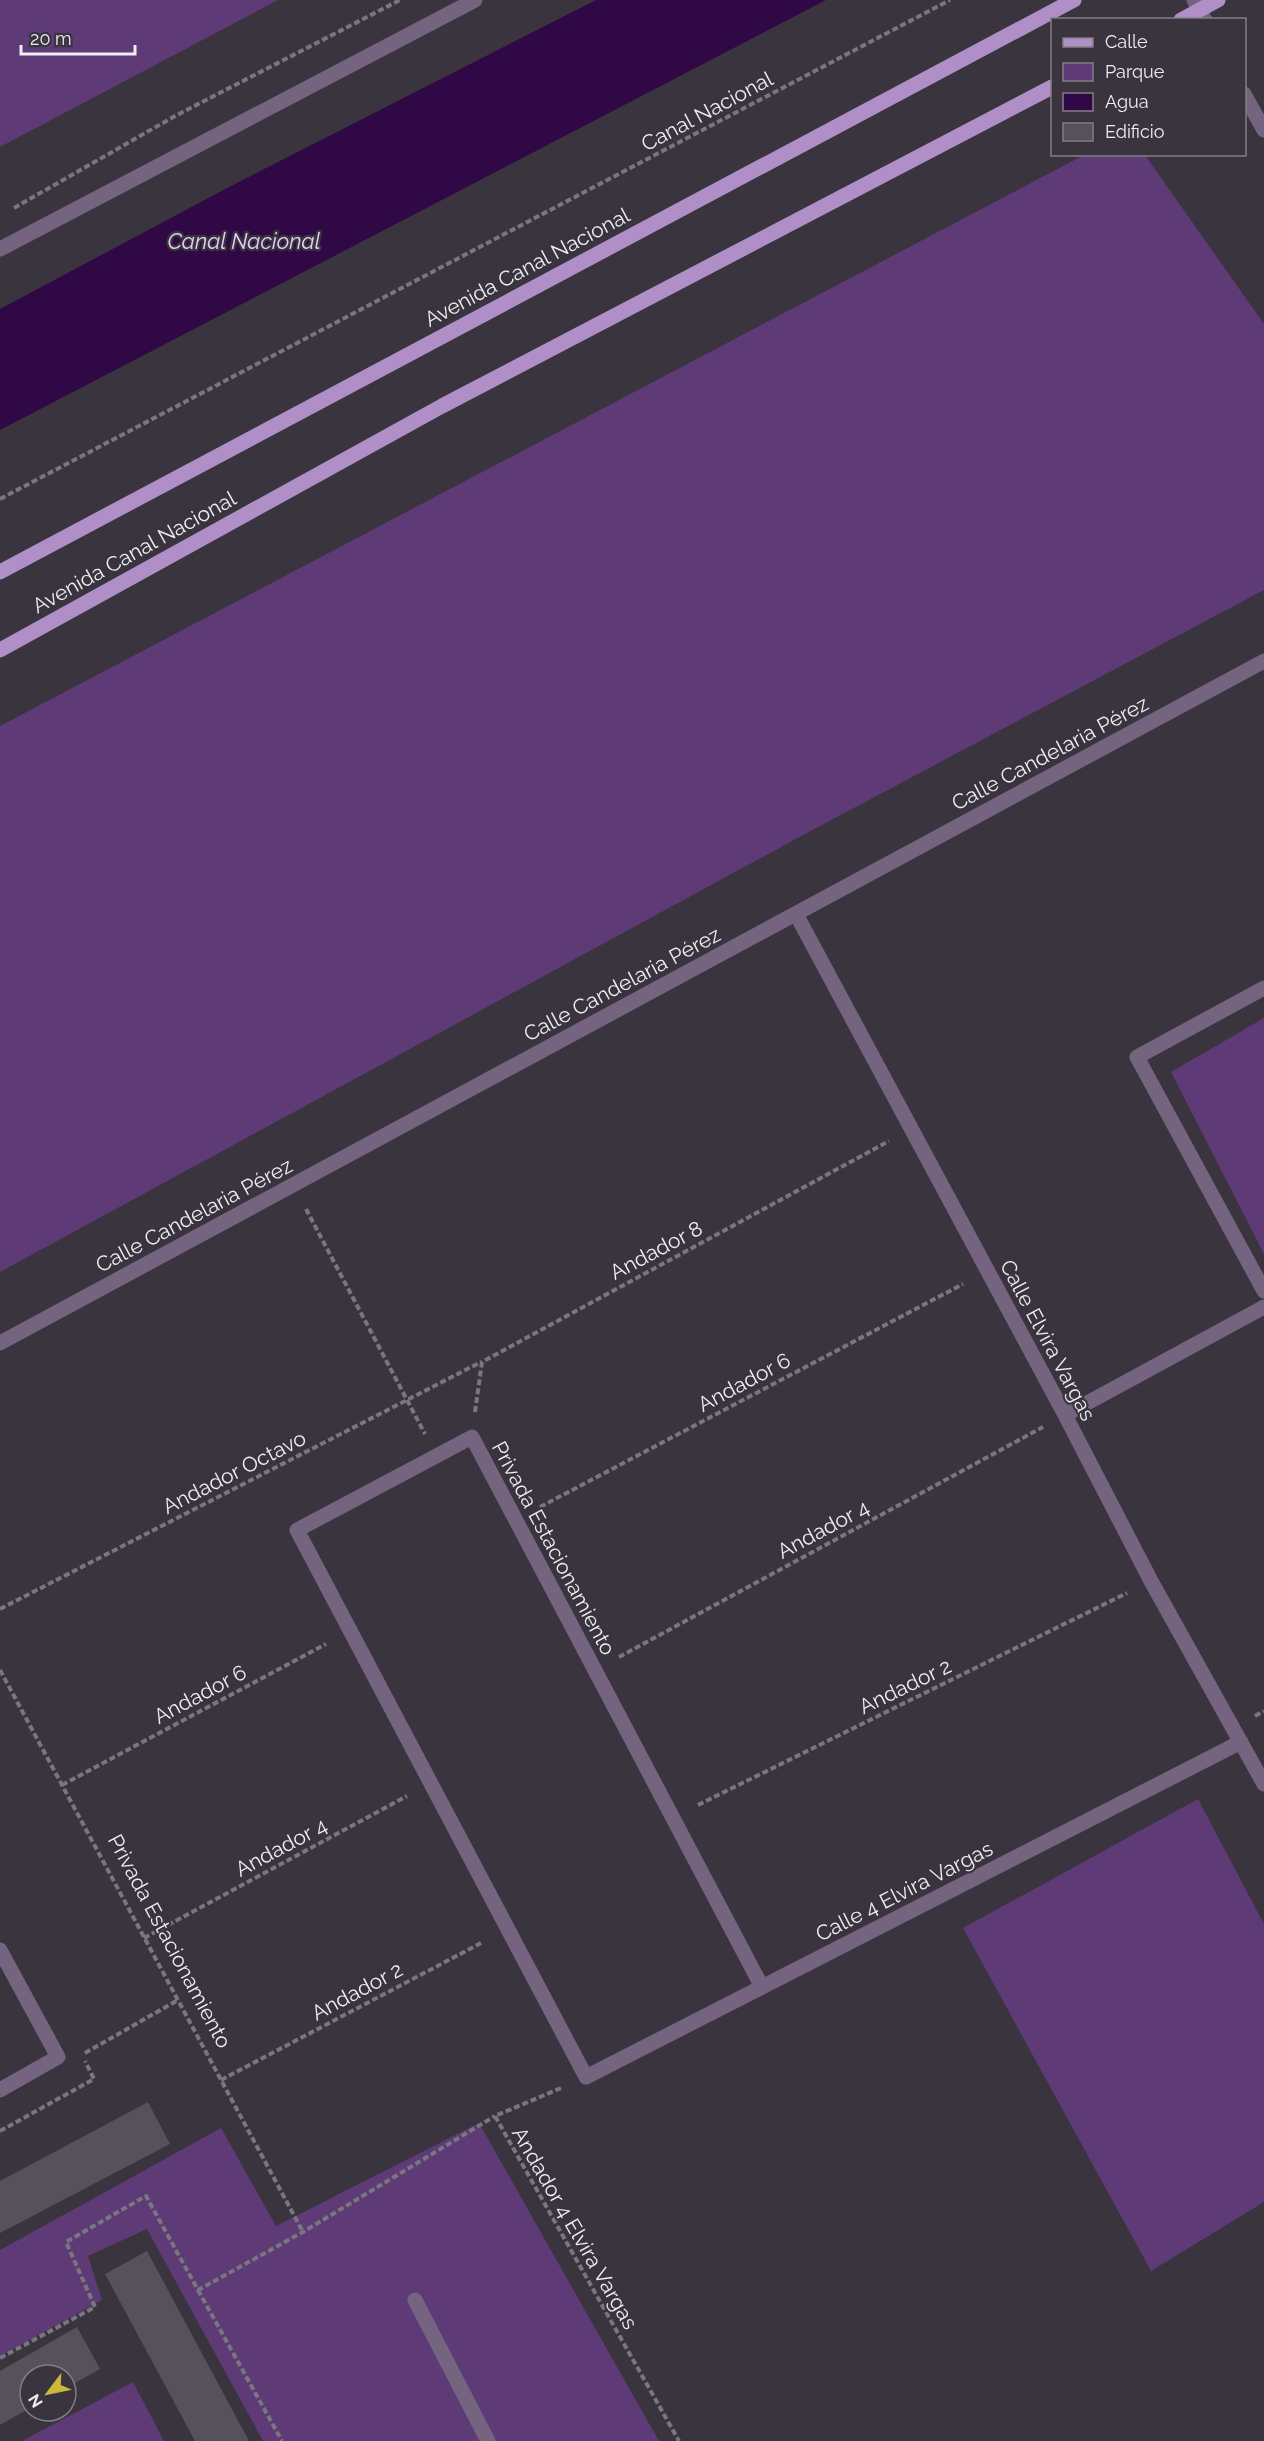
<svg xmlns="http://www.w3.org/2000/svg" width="1264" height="2441" font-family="Raleway,sans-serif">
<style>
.green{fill:#5e3a77}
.water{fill:#300845}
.building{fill:#56515a}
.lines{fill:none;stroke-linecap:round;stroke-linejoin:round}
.path{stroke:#7a767e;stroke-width:4;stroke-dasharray:6 3;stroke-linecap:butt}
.minor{stroke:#746480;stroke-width:15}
.major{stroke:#b08fc9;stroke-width:15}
.labels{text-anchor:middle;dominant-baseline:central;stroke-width:4.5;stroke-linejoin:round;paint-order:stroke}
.street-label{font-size:21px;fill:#efecf2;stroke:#39343d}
.water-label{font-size:22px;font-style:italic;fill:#e3cff4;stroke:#39343d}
</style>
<rect width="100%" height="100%" fill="#39343d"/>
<path class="green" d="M0,0H278L0,147Z
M1084,155H1145L1264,324V590L805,834L0,1272V726Z
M1264,1018V1254L1171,1072Z
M1198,1799L1264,1924V2202L1151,2271L963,1928Z
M479,2123L659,2441H263L147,2229L88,2256L102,2300L0,2356V2250L221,2128L276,2226Z
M133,2382L164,2441H22Z"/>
<path class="water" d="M596,0H826L0,430V309L229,187Z"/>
<path class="building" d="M148,2102L170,2144L0,2233V2181Z
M147,2251L249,2441H195L105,2274Z
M77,2327L100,2369L66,2388V2375H30V2408L0,2425V2371Z"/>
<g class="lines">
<path class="path" d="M14,208L175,116L400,0
M0,499L950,0
M306,1209L425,1434
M475,1412L482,1362L889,1141
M540,1507L963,1284
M0,1609L481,1362
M619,1657L1043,1427
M0,1670L303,2232
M1255,1716L1264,1711
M62,1785L326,1644
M698,1805L1127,1593
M144,1938L407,1796
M85,2053L178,2000
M221,2080L483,1942
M561,2088L495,2116L679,2441
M0,2131L94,2079L85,2061
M198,2290L282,2441
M0,2358L95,2307L66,2242L146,2196L198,2290L303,2232L495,2116"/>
<path class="minor" d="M1194,0L1205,20
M1244,94L1264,130
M0,249L475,0
M796,914L1065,1415L1151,1581L1264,1784
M1264,988L1137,1057L1264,1291
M0,1343L1264,661
M1065,1415L1264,1307
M0,1950L58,2057L0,2090
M762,1987L472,1437L297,1530L586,2077L1241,1742
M415,2300L488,2441"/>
<path class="major" d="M1181,20L1218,0
M0,572L1074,0
M0,650L442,406L1052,87"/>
</g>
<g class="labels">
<g class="street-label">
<text transform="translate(707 111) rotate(-28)">Canal Nacional</text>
<text transform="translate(527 267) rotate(-28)">Avenida Canal Nacional</text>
<text transform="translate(134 552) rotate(-29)">Avenida Canal Nacional</text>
<text transform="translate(1050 753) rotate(-28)">Calle Candelaria Pérez</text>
<text transform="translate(622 984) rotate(-28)">Calle Candelaria Pérez</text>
<text transform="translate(194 1215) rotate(-28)">Calle Candelaria Pérez</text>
<text transform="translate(656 1250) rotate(-28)">Andador 8</text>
<text transform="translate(1048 1340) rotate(62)">Calle Elvira Vargas</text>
<text transform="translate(744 1382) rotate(-28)">Andador 6</text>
<text transform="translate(234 1472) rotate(-27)">Andador Octavo</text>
<text transform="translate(823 1529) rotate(-28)">Andador 4</text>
<text transform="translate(554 1548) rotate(62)">Privada Estacionamiento</text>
<text transform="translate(905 1686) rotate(-26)">Andador 2</text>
<text transform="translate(200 1694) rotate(-28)">Andador 6</text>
<text transform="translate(281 1847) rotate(-28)">Andador 4</text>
<text transform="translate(904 1891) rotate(-27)">Calle 4 Elvira Vargas</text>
<text transform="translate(170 1941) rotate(62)">Privada Estacionamiento</text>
<text transform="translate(357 1991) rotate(-28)">Andador 2</text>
<text transform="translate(575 2228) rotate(60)">Andador 4 Elvira Vargas</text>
</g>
<g class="water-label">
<text x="244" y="241">Canal Nacional</text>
</g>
</g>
<rect x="1051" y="18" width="195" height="138" fill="#39343d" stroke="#827e85" stroke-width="1.5"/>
<rect x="1063" y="38" width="30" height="9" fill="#b08fc9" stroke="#827e85" stroke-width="1.5"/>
<text x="1105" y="48" font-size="18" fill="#efecf2">Calle</text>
<rect x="1063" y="63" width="30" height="18" fill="#5e3a77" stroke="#827e85" stroke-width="1.5"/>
<text x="1105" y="78" font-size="18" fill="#efecf2">Parque</text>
<rect x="1063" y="93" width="30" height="18" fill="#300845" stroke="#827e85" stroke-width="1.5"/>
<text x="1105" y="108" font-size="18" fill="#efecf2">Agua</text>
<rect x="1063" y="123" width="30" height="18" fill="#56515a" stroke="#827e85" stroke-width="1.5"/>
<text x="1105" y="138" font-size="18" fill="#efecf2">Edificio</text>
<g transform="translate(48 2393) rotate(238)"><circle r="28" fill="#39343d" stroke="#827e85" stroke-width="1.5"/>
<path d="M0-4.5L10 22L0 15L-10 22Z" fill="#cdb938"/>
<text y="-9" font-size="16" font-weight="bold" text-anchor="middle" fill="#efecf2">N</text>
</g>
<path d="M21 45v9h114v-9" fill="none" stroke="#efecf2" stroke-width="3"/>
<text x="30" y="45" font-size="18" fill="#efecf2" stroke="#39343d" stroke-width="4.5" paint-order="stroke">20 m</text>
</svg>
